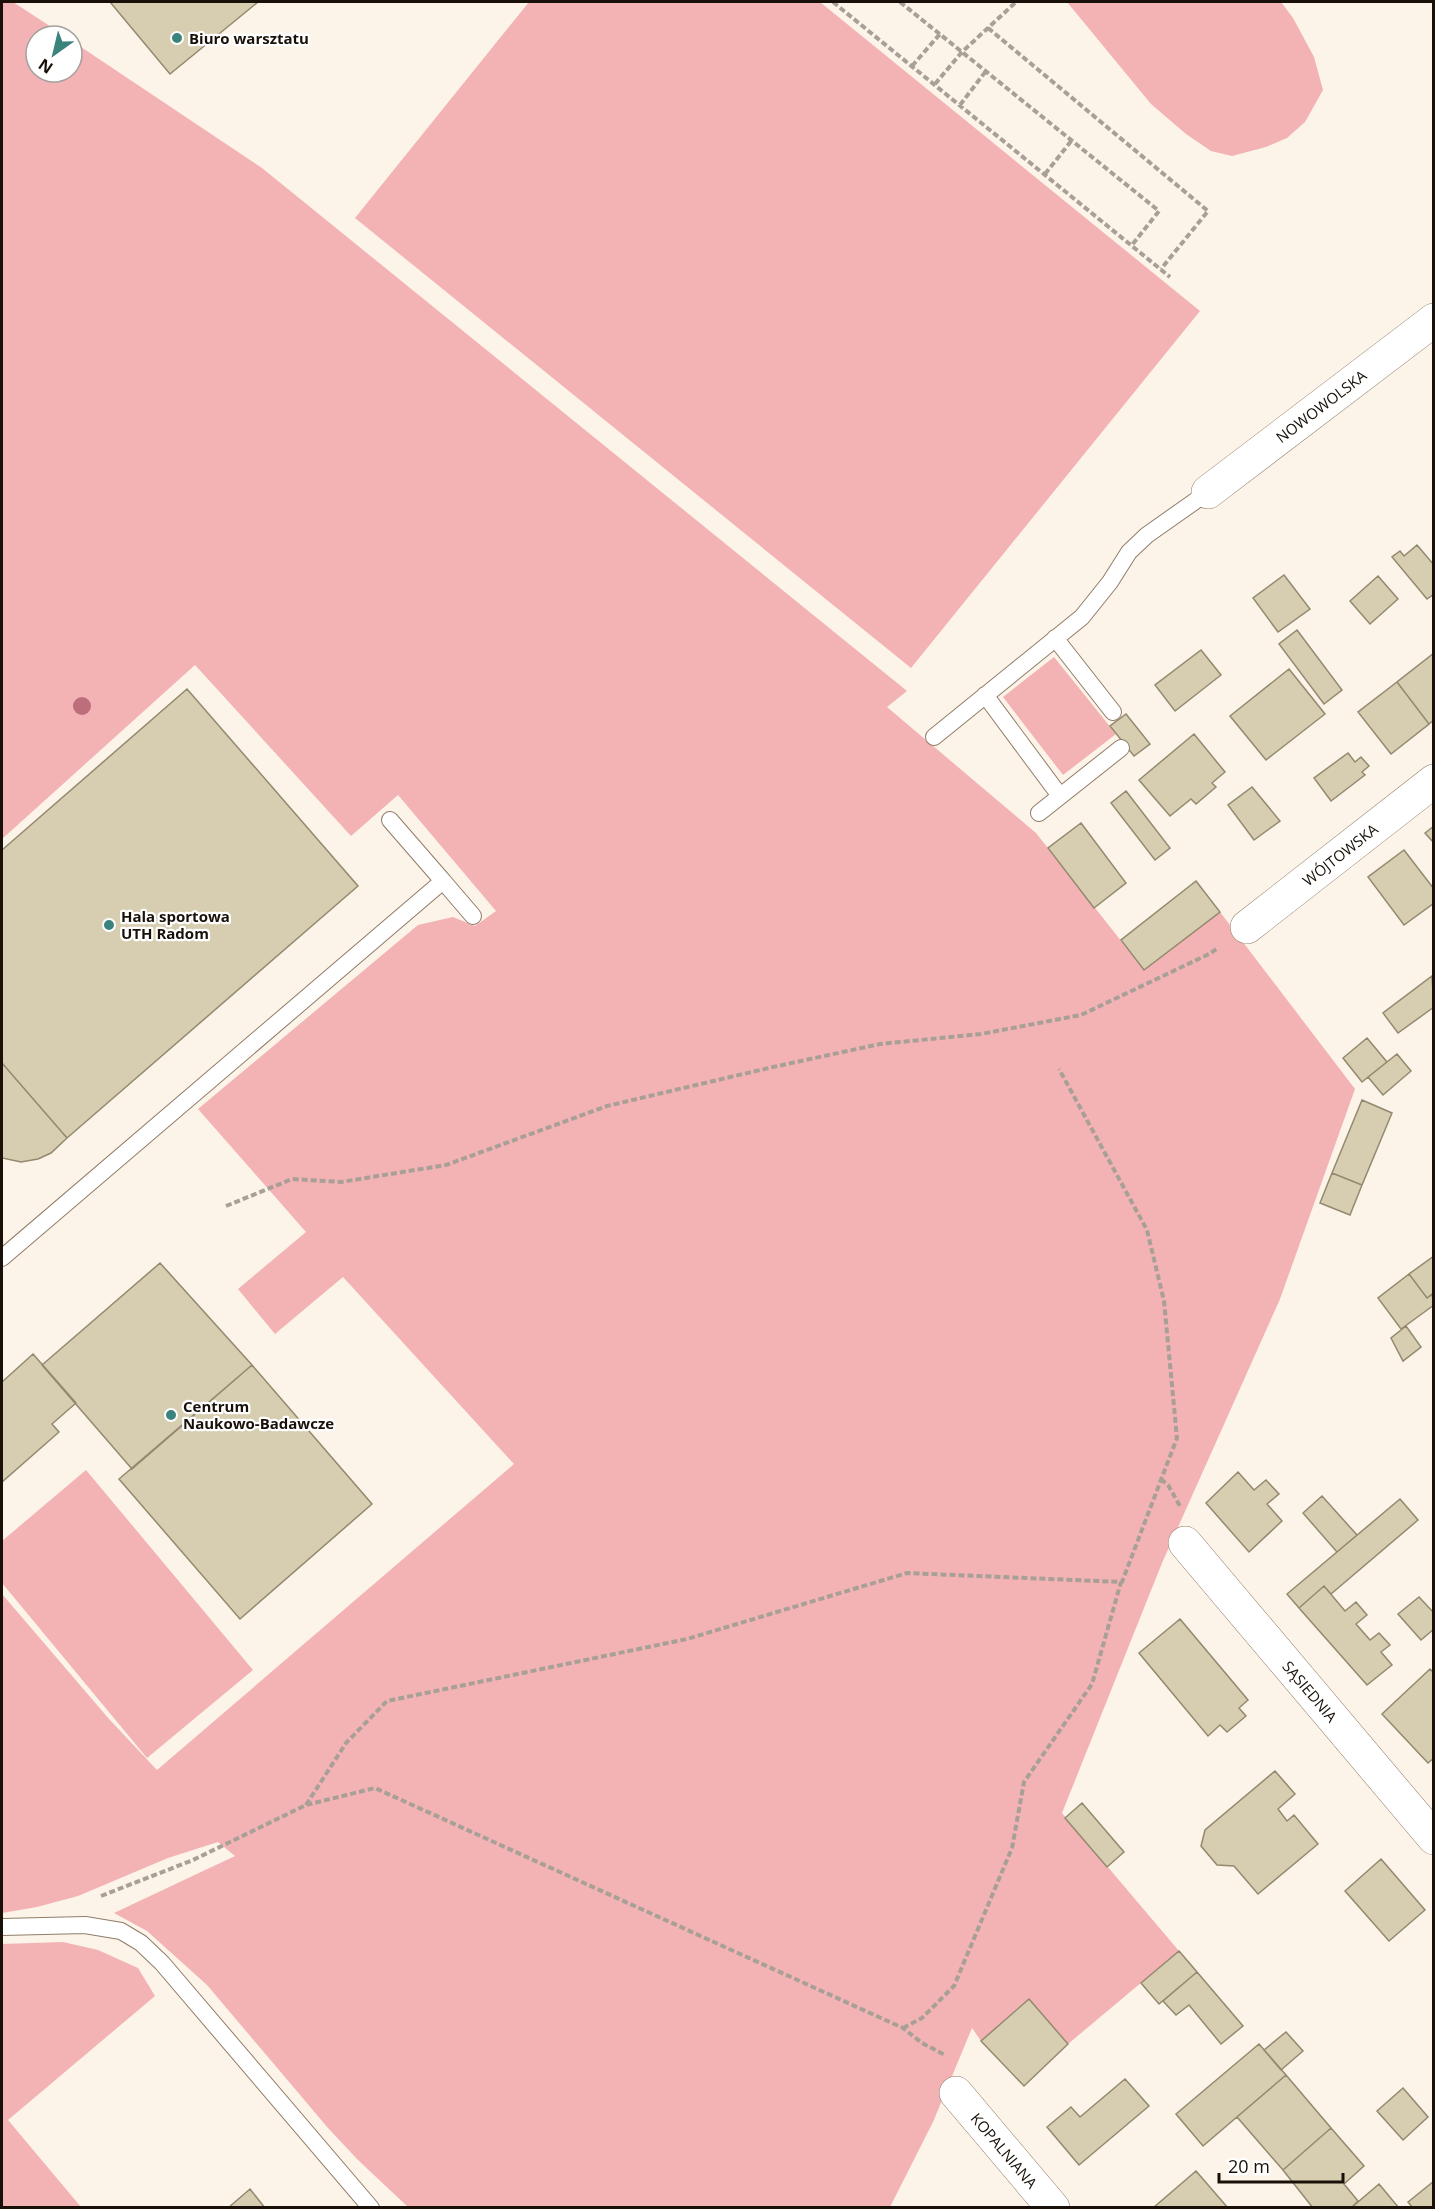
<svg xmlns="http://www.w3.org/2000/svg" width="1435" height="2209" font-family="'Open Sans',sans-serif">
<style>
.green{fill:#f3b3b4}
.building{fill:#d7cdb0;stroke:#93896e;stroke-width:1.5}
.lines{fill:none;stroke-linecap:round;stroke-linejoin:round}
.service-casing{stroke:#917c67;stroke-width:18}
.minor-casing{stroke:#917c67;stroke-width:34}
.path{stroke:#a8a096;stroke-width:4;stroke-dasharray:6 3;stroke-linecap:butt}
.service{stroke:#fff;stroke-width:16}
.minor{stroke:#fff;stroke-width:33}
.tree{fill:#bd6e7d}
.poi-dot{fill:#3b837d;stroke:#fff;stroke-width:2}
.labels{text-anchor:middle;dominant-baseline:central;stroke-width:4.5;stroke-linejoin:round;paint-order:stroke}
.poi-label{font-size:15px;font-weight:bold;fill:#191109;stroke:#fff;text-anchor:start}
.street-label{font-size:15px;fill:#191109;stroke:#fff}
</style>
<rect width="100%" height="100%" fill="#fcf3e9"/>
<path class="green" d="M2,2H13L65,36H36V72H72V41L262,168L907,691L887,707L1036,833L1144,970L1220,912L1355,1089L1280,1299L1162,1563L1062,1813L1179,1951L1068,2044L1029,1999L981,2041L972,2028L933,2122L890,2207H408L358,2160L328,2128L207,1985L147,1931L114,1913L235,1856L218,1842L168,1858L78,1896L37,1907L2,1913V1594L109,1719L157,1770L514,1464L343,1277L275,1334L238,1289L306,1232L198,1109L418,925L453,917L475,926L496,911L398,795L351,836L195,665L2,839Z
M529,2H820L1200,311L911,668L355,218Z
M1067,2H1281L1293,18L1314,57L1323,90L1305,122L1287,138L1266,147L1232,156L1211,151L1186,134L1151,104Z
M1054,657L1116,734L1063,775L1003,697Z
M86,1470L253,1670L147,1758L2,1583V1541Z
M63,1942L98,1950L138,1968L155,1996L8,2120L81,2207H2V1944Z"/>
<path class="building" d="M110,2H258L170,74Z
M1417,545L1434,565V594L1427,599L1392,557L1400,551L1404,556Z
M1284,575L1310,609L1278,632L1253,598Z
M1378,576L1398,599L1370,624L1350,601Z
M1297,630L1342,690L1324,704L1279,644Z
M1201,650L1221,675L1175,711L1155,685Z
M1434,653V720L1429,724L1397,682Z
M1289,669L1325,714L1266,760L1230,716Z
M1397,682L1429,724L1391,754L1358,712Z
M187,689L358,886L67,1138L2,1063V850Z
M1126,714L1150,744L1134,756L1110,726Z
M1194,734L1225,772L1212,783L1216,787L1196,804L1191,799L1170,816L1139,780Z
M1348,753L1355,762L1361,757L1369,766L1362,772L1365,775L1331,801L1314,778Z
M1252,787L1280,821L1254,840L1228,805Z
M1126,791L1170,848L1155,860L1111,803Z
M1081,823L1126,883L1094,908L1048,848Z
M1434,826V843L1425,833Z
M1404,850L1434,889V903L1404,925L1368,877Z
M1196,881L1220,912L1144,970L1121,940Z
M1432,976L1434,1007L1398,1033L1383,1013Z
M1367,1038L1387,1062L1362,1082L1343,1058Z
M1397,1054L1411,1071L1383,1095L1368,1077Z
M2,1063L67,1138L51,1153L38,1159L21,1162L2,1158Z
M1362,1100L1392,1113L1362,1185L1332,1173Z
M1332,1173L1362,1185L1350,1215L1320,1203Z
M1434,1256V1293L1427,1298L1409,1274Z
M160,1263L252,1365L132,1469L42,1365Z
M1409,1274L1427,1298L1432,1294L1434,1305L1401,1329L1378,1298Z
M1406,1326L1421,1347L1403,1361L1391,1338Z
M33,1354L76,1403L52,1424L59,1432L2,1482V1382Z
M252,1365L372,1504L240,1619L119,1479Z
M1238,1472L1254,1490L1266,1480L1279,1494L1267,1504L1282,1521L1249,1552L1206,1503Z
M1322,1496L1357,1535L1337,1552L1303,1513Z
M1400,1499L1418,1520L1331,1594L1324,1586L1299,1608L1287,1594Z
M1324,1586L1345,1611L1356,1602L1367,1615L1356,1624L1370,1640L1379,1633L1390,1645L1381,1652L1392,1665L1367,1685L1299,1608Z
M1419,1597L1434,1613V1629L1421,1640L1398,1614Z
M1180,1619L1248,1700L1239,1708L1246,1716L1227,1732L1220,1725L1208,1736L1139,1653Z
M1430,1669L1434,1673V1758L1428,1763L1382,1714Z
M1275,1771L1295,1794L1278,1809L1287,1821L1294,1815L1318,1844L1258,1894L1234,1866L1217,1865L1201,1846L1205,1830Z
M1082,1803L1124,1852L1107,1867L1065,1818Z
M1381,1859L1425,1910L1389,1941L1345,1891Z
M1179,1951L1197,1972L1159,2004L1141,1983Z
M1197,1972L1243,2026L1221,2044L1189,2005L1176,2015L1163,2001Z
M1029,1999L1068,2044L1024,2086L981,2041Z
M1286,2032L1303,2051L1281,2070L1264,2050Z
M1259,2044L1286,2075L1203,2146L1176,2114Z
M1286,2075L1331,2128L1283,2170L1237,2117Z
M1125,2079L1149,2106L1079,2165L1047,2127L1071,2107L1080,2117Z
M1403,2088L1428,2117L1403,2140L1377,2111Z
M1331,2128L1364,2166L1344,2184L1358,2201L1351,2208H1313L1283,2170Z
M1196,2171L1228,2208H1153Z
M1434,2181V2208H1413L1408,2202Z
M1379,2184L1399,2208H1351Z
M250,2189L265,2208H228Z"/>
<g class="lines">
<g class="service-casing">
<path id="service" d="M1055,638L1113,712
M985,695L1060,796
M934,737L1082,617L1110,582L1129,552L1147,535L1208,492
M1039,813L1121,748
M390,820L443,881
M2,1258L443,881L473,916
M2,1927L85,1925L121,1931L141,1943L162,1963L371,2208"/>
</g>
<g class="minor-casing">
<g id="minor">
<path id="s1" d="M1208,492L1434,320"/>
<path id="s2" d="M1247,927L1434,781"/>
<path id="s3" d="M1185,1543L1434,1838"/>
<path id="s4" d="M956,2093L1053,2208"/>
</g>
</g>
<path class="path" d="M833,2L1170,277
M900,2L1159,211L1132,245
M988,28L1208,211L1161,269
M912,66L940,34
M935,84L962,52L1016,2
M960,105L986,71
M1045,174L1072,140
M226,1206L292,1179L341,1182L446,1165L607,1106L773,1067L880,1044L981,1034L1081,1015L1209,954L1218,948
M1161,1479L1168,1485L1180,1506
M306,1805L346,1743L387,1701L687,1639L907,1573L1122,1582L1177,1438L1164,1301L1147,1230L1059,1069
M101,1896L193,1860L306,1805L375,1788L903,2028L922,2043L945,2055
M903,2028L922,2018L954,1986L1012,1848L1024,1782L1092,1684L1121,1582"/>
<use href="#service" class="service"/>
<use href="#minor" class="minor"/>
</g>
<circle class="tree" cx="82" cy="706" r="9"/>
<g class="poi-dot">
<circle cx="177" cy="38" r="6"/>
<circle cx="109" cy="925" r="6"/>
<circle cx="171" cy="1415" r="6"/>
</g>
<g class="labels">
<g class="poi-label">
<text x="189" y="38">Biuro warsztatu</text>
<text x="121" y="916">Hala sportowa<tspan x="121" dy="17">UTH Radom</tspan></text>
<text x="183" y="1406">Centrum<tspan x="183" dy="17">Naukowo-Badawcze</tspan></text>
</g>
<g class="street-label">
<text stroke="none"><textPath href="#s1" startOffset="142">NOWOWOLSKA</textPath></text>
<text stroke="none"><textPath href="#s2" startOffset="118">WÓJTOWSKA</textPath></text>
<text stroke="none"><textPath href="#s3" startOffset="194">SĄSIEDNIA</textPath></text>
<text stroke="none"><textPath href="#s4" startOffset="75">KOPALNIANA</textPath></text>
</g>
</g>
<rect width="1435" height="2209" fill="none" stroke="#191109" stroke-width="6"/>
<g transform="translate(54 54) rotate(214)"><circle r="28" fill="#ffffff" stroke="#a3a09d" stroke-width="1.5"/>
<path d="M0-4.5L10 22L0 15L-10 22Z" fill="#3b837d"/>
<text y="-9" font-size="16" font-weight="bold" text-anchor="middle" fill="#191109">N</text>
</g>
<path d="M1219 2173v9h124v-9" fill="none" stroke="#191109" stroke-width="3"/>
<text x="1228" y="2173" font-size="18" fill="#191109" stroke="#ffffff" stroke-width="4.5" paint-order="stroke">20 m</text>
</svg>
